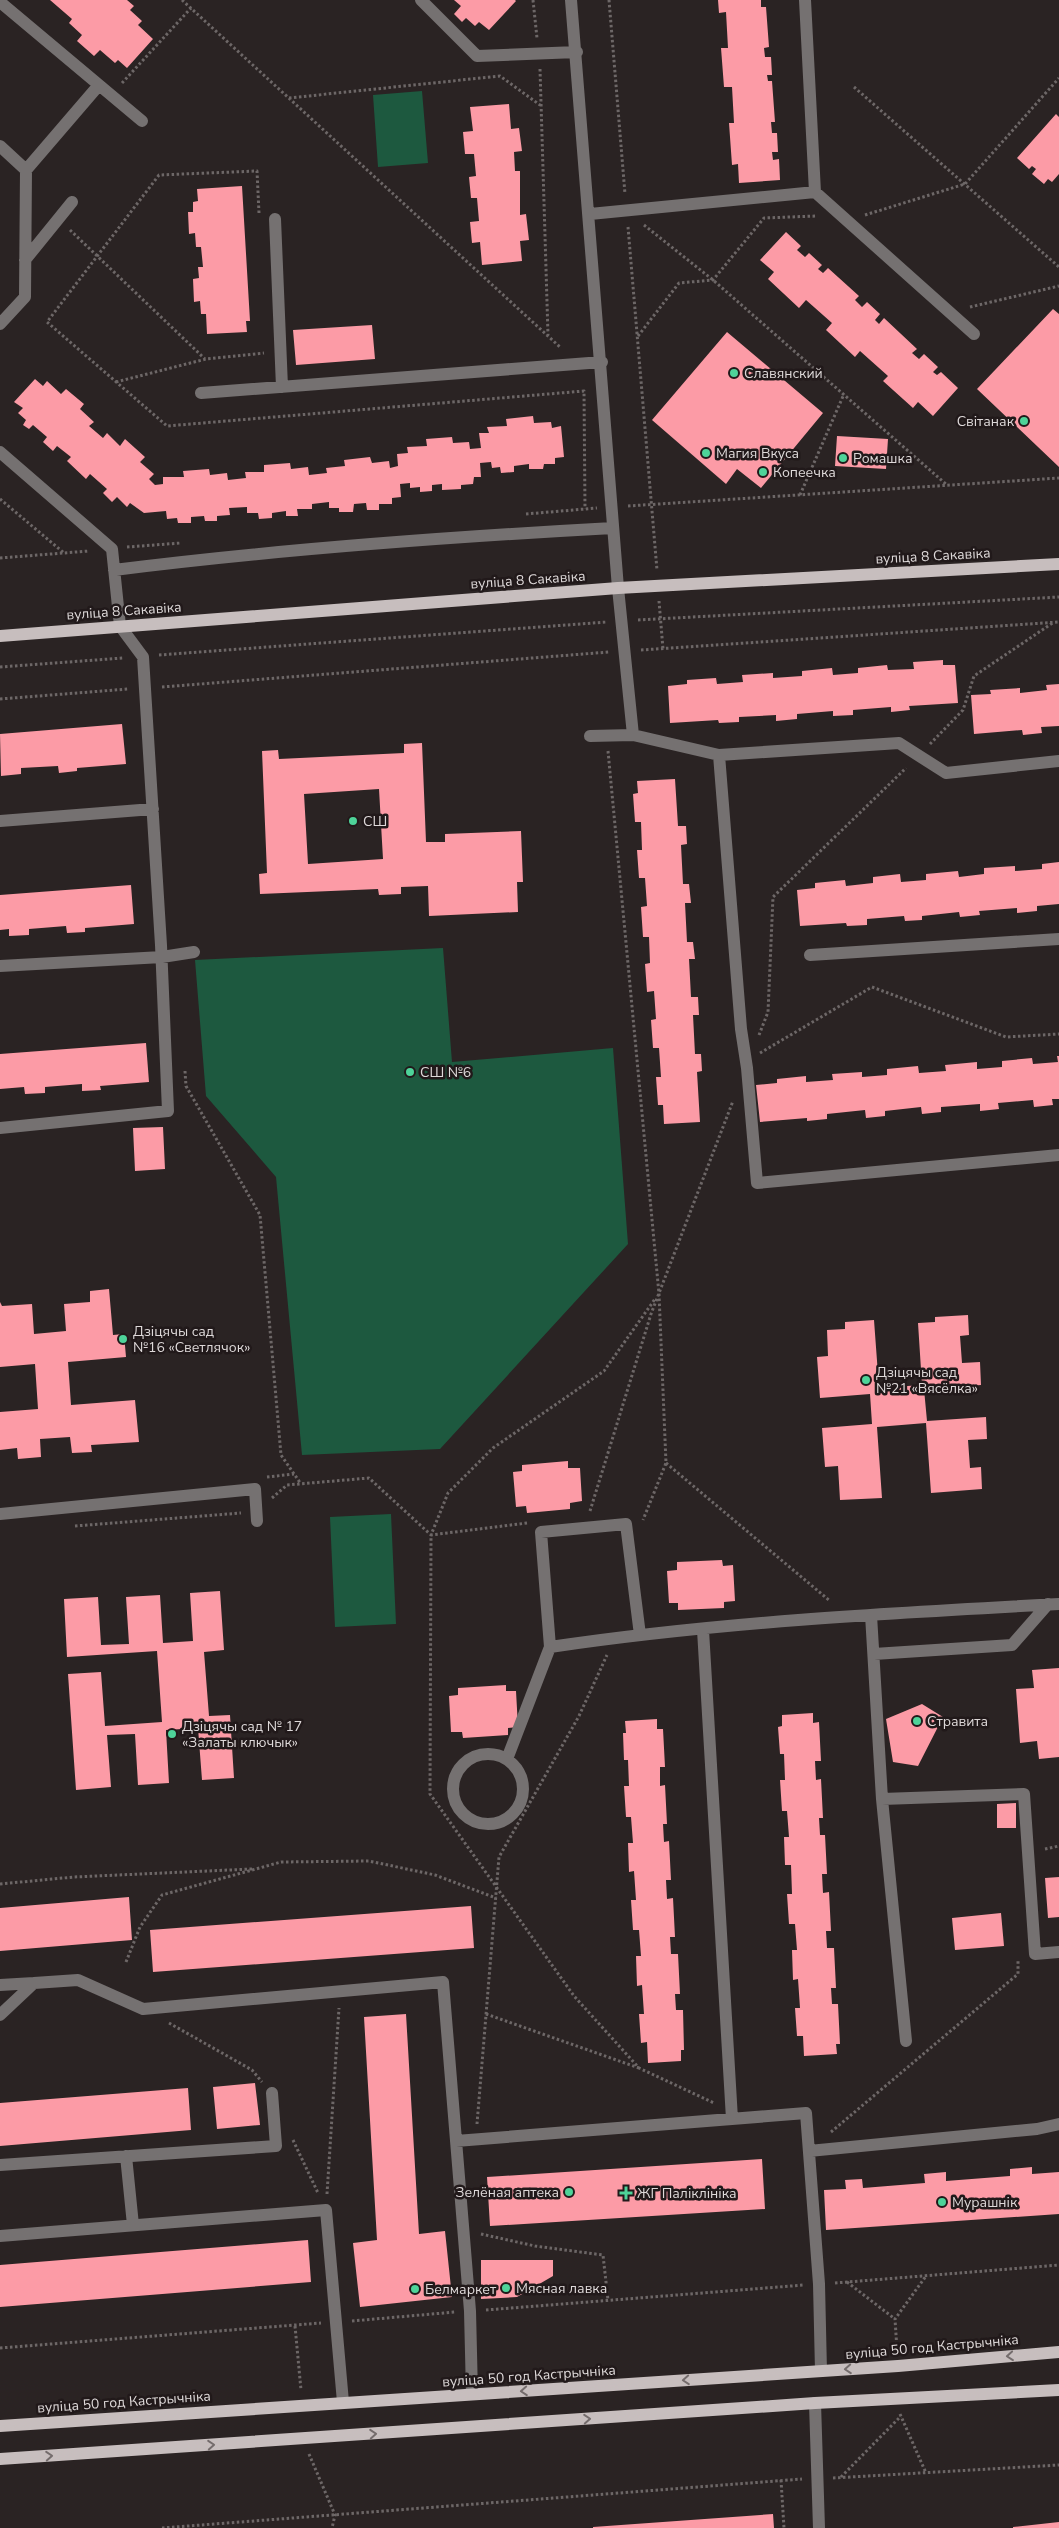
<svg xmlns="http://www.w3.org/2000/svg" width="1059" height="2528" font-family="'Nunito Sans',sans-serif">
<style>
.green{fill:#1d593f}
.building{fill:#fc9ba6;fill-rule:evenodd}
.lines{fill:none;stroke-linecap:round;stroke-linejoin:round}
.path{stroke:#6d6767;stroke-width:3;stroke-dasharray:2.5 2.5;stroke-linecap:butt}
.minor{stroke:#757171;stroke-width:12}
.major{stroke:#c7bebe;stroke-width:12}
.oneway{stroke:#746c6c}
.poi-dot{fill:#4ed399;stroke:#21191a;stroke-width:2}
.labels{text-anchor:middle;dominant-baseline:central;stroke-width:5;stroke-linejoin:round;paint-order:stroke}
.poi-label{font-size:14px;fill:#ded9d9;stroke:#21191a;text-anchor:start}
.street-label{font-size:14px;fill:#ded9d9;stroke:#21191a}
</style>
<rect width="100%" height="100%" fill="#2a2323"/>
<path class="green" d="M422,91L428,163L378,167L373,95Z
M443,948L452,1062L613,1048L628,1244L440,1449L302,1455L276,1177L206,1096L195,960Z
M391,1514L396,1624L335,1627L330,1517Z"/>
<path class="building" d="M50,0H127L134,6L130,10L142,21L138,25L153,39L127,68L118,60L115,63L100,50L94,56L77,41L82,35L69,23L72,19Z
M454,0H515L516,1L489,30L479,22L475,26L466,18L462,22L454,14L461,6Z
M718,0H761V7H766L769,47L764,48L765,57H771L772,75H767L768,81H772L775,122H771L772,133H777L778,152H772L773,160L779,159L780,180L739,183L738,164L732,165L729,123H734L732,87H724L721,48H728L726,12L719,13Z
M509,104L511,129L519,128L522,151L514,152L515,171H520V215L526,214L529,240L520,241L522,261L482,265L480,242L472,243L470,222L479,221L477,198H471L469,177L476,176L474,154H465L463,132L473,131L470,107Z
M1056,114L1059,117V174L1052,182L1048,179L1044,184L1032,174L1036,169L1032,166L1029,169L1017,158Z
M242,186L250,321H246L247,332L207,334L206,314H201L200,301L194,302L193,279L199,278L198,267H203L201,247H196L195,233L189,234L188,212H193V202L198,201L197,189Z
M786,232L801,246L797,250L805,257L809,253L822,265L818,269L823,273L828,268L859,296L855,300L862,307L867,302L880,314L875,320L879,324L884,318L917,349L912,353L919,359L924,354L938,367L933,372L937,375L941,372L958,388L933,416L918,402L913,408L883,381L888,376L860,351L855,357L826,330L832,323L806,300L799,308L768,279L774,272L760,260Z
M1053,309L1059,314V467L977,389Z
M372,325L375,359L296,365L293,330Z
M727,332L823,413L761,488L737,469L726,484L652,420Z
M35,379L43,386L47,381L61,394L66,389L84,404L80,409L94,422L89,426L103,438L107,433L120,446L125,439L145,457L140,462L154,474L149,479L155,485L163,484V477H184L183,471L209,469L210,475L227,473L228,480L246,478L245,472H264V465L290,463L291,469L308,467L309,475L327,473L326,468L345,466L344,460L370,457L372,463L389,461L390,468L398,466L397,454L408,453L407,447L427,446L426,439L452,437L453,443L469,442L470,449L481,448L479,433H489L487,427L507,426L506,419L533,416L534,423L551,422L552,428L561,426L564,457L555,458V464H544L543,469H529V464L514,466V472L501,473L500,467L492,468L491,462L480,463L481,477H474L473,484L461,485V489L442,490V484L432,485V491L420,492V487L410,488V483L400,484L401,497L392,498V504H379V510H367L366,503L354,504L353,512H339V508H329V502L312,504V509H297L298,516H286V511L272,513V518L259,519L258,513H247V507L229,508L230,515L217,516V521H205L204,516L191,517V523H178L177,518L167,519L166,511L144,513L130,503L127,507L117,497L112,502L103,493L107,489L90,474L86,479L67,461L71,457L57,446L53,451L43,442L47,437L33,425L29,429L23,425L26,420L18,413L23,408L14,402Z
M837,436L888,439L886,469L835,466Z
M943,660V665H955L958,703L909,706L910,710L891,712V707L853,710V715L833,716V711L797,714V719L776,721V715L739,717V722L719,723L718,720L670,723L668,686L687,684V680L716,678L717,684L743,682L742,675L773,673V678L802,676V671L832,668L833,675L858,673V668L887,665L888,670L914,669L913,662Z
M1059,684V726L1041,727L1042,733L1023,735L1022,730L974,734L971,695L991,694L990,690L1020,688V693L1047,690L1046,685Z
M122,724L126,764L77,768V771L59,773L58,766L21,768V774L1,776L0,734Z
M422,743L426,842H445V834L521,831L523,882H517L518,912L429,916L428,886L401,887V894L379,895L378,889L260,894L259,874L267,873L262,751L278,750L279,759L404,753V744ZM379,789L383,859L308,864L304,794Z
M675,779L678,826H686L687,844L681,845L683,884H689L691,903H685L687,942H693L695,959H689L691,997H698L699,1015H693L695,1054H701L702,1071L697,1072L700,1122L664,1124L663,1105H658L656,1077H661L659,1048H653L651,1020L656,1019L654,991L647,992L645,964L650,963L649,937H643L641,907L647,906L645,878H639L637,850H642L641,822H635L633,794L638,793L637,781Z
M1059,862V904L1037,906V911L1017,913V908L979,911L980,915L960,917L959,912L922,916V920L905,921L904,916L867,919V925L847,926L846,923L800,926L797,890L815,888V883L845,880L846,886L873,883V877L900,874L901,882L926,880V874L958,871L959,877L984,874V868L1015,866V871L1042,869V864Z
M131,885L134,924L85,928V932L67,933L66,926L29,929V935L9,936V929L0,930V895Z
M146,1043L149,1082L100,1086L101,1090L82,1091V1084L45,1087V1093L25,1094L24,1087L0,1089V1054Z
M1057,1056H1059V1099H1052L1053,1105L1034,1107L1033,1100L998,1103L999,1109L980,1111V1104L941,1107V1112L922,1114L921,1107L885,1111V1116L866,1118L865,1110L827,1114V1119L807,1121V1118L760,1122L756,1085L777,1083V1079L806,1076V1082L833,1080L832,1074L862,1072V1077L887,1075V1069L918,1066L919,1073L946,1071L945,1065L977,1062V1069L1002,1067V1061L1032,1058L1033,1064L1058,1062Z
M163,1127L165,1169L135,1171L133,1128Z
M109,1289L113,1335L124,1334L126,1357L68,1362L71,1405L135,1400L139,1442L91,1445L92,1452L72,1453L70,1437L40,1439L41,1457L18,1459L17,1448L0,1450V1412L38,1409L35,1364L0,1367V1302L2,1306L32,1304L34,1334L66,1331L64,1304L90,1302V1291Z
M968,1315L969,1335L960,1336L962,1363L980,1362L981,1385L924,1389L927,1421L986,1417L987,1439L968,1440L970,1468L981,1467L982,1489L931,1493L926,1423L877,1427L882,1498L840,1500L838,1466L825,1467L822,1428L872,1424L870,1394L820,1398L817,1357L828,1356L827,1330L845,1329V1322L874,1320L879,1388L922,1385L918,1323L935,1322V1317Z
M568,1461V1468H580L582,1501L570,1503V1509L527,1513L526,1506L516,1507L513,1472L522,1471V1465Z
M722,1560L723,1566L733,1565L735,1601L724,1602V1608L678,1610V1603H669L667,1571L677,1570V1562Z
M220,1591L224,1650L204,1652L209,1716L230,1715L234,1778L202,1780L198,1728L166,1730L169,1783L138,1785L135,1734L107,1735L111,1787L76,1790L68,1674L101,1672L105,1726L162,1722L157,1651L67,1657L64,1599L98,1597L101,1645L129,1644L126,1597L160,1595L163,1643L193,1641L190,1593Z
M1059,1668V1757L1039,1759L1037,1741L1020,1743L1016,1689L1034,1688L1032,1670Z
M506,1685V1691H516L518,1727L508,1728V1735L463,1738L462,1732H451L449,1696L458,1695V1688Z
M922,1704L943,1717L918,1766L893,1762L886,1719Z
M813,1713V1723L819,1722L821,1761H815L816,1780L821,1779L823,1818H819L820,1835H825L827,1874H822L823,1893L829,1892L831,1931H826L827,1948H834L836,1988H831L832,2004H838L840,2044H836L837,2054L804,2056L803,2036H797L795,2008H800L798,1979L793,1980L792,1950H797L795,1924H789L787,1894H792L791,1865H785L784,1837H789L787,1811H782L780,1780H785L784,1754H780L778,1727L782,1726V1715Z
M657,1719V1729H663L665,1767H660V1786L665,1785L667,1824H663L664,1842L669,1841L671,1880H666L667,1899L673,1898L675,1937H670L671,1954H678L680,1994H675L676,2010H683L684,2050H681V2061L648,2063L647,2042L641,2043L639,2014H644L642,1985L637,1986L636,1956H641L639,1930H633L631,1900H636L634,1871L629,1872L628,1843H633L631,1817H626L624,1786H629L628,1760H624L623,1733H626L625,1721Z
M1016,1803V1828H997V1804Z
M1059,1877V1917L1048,1918L1045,1878Z
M129,1897L132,1940L0,1951V1908Z
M471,1906L474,1948L153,1972L150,1930Z
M1001,1913L1004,1946L955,1950L952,1918Z
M406,2014L419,2234L445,2231L452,2297L360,2307L353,2243L377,2240L364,2017Z
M255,2083L260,2125L217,2129L213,2087Z
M188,2088L191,2130L0,2146V2103Z
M762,2159L765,2209L490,2226L487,2177Z
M1032,2167V2174L1059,2172V2214L826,2230L824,2190L846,2189L845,2180L862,2179L863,2188L925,2183L924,2174L946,2172V2181L1010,2176V2169Z
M308,2240L311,2282L0,2307V2265Z
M481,2260H553V2276L517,2297L481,2299Z
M773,2514L774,2528H593V2527Z
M1059,2522V2528H1013V2527Z"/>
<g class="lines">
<path class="path" d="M182,0L561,348
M533,0L537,38
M609,0L625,194
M540,69L548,335
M122,83L191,8
M854,87L1059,267
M289,98L500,76L540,105
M259,213L257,171L159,175L47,322L167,426L584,391L585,509
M865,215L965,184L1059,78
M644,225L713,280L947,485
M628,227L657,570
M70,230L205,359
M970,307L1059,286
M638,336L679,283L713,280L764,218L816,216
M116,382L206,359L264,353
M800,495L844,394
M0,499L64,553
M628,506L1059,478
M526,514L597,508
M127,547L181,543
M0,558L89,551
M659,601L663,649
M638,620L1059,597
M641,650L1059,622
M159,655L607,622
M0,667L123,658
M162,687L609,652
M0,699L128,689
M930,744L963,710L974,676L1054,622
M608,751L659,1294L666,1463L643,1520
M759,1035L768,1012L773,897L906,768
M760,1053L872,987L1006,1037L1059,1034
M185,1071L186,1086L260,1215L281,1455L301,1484
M666,1463L830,1601
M267,1477L294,1474
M272,1498L287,1485L369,1478L431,1535L448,1493L493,1448L604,1371L655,1299
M590,1511L651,1314L733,1101
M527,1523L431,1535L430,1794L574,1996L639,2068L714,2103
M75,1526L241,1513
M1045,1849L1059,1846
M0,1884L74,1877L252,1869
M126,1962L140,1927L162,1895L281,1862L369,1861L435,1875L496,1898
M486,2014L639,2068
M169,2023L252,2070L262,2082
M477,2124L499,1857L579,1716L607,1655
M831,2132L1018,1974V1960
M293,2140L318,2193
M327,2194L339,2008
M481,2234L535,2246L603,2255L608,2300
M847,2282L895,2319
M835,2283L1059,2265
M486,2310L804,2285
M352,2321L455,2312
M295,2326L301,2390
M0,2348L321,2323
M897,2350L895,2319L926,2276
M900,2414L926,2473
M309,2454L335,2515L332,2528
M841,2477L901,2416
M833,2478L1059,2465
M781,2480L784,2528
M162,2528L802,2479"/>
<path class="minor" d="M421,0L477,56L577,52
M571,0L618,588L633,735L719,755L741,1029L747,1068L757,1183L1059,1155
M805,0L815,192L974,334
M0,2L142,121
M0,146L26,170L25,297L0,324
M26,170L99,85
M590,214L815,192
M275,219L282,387
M25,260L72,202
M201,393L602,362
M0,452L112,549L120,626L143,657L161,945L168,1111L0,1128
M114,570C280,549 447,537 613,528
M590,736L633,735
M719,755L899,743L946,773L1059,761
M0,821L153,809
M810,955L1059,939
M0,966L162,957L194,952
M0,1514L255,1489L257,1521
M871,1615L882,1799L906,2041
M703,1630L732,2119
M550,1647C718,1622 890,1613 1059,1604
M874,1654L1012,1645L1048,1604
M453 1789a35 35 0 1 1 70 0a35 35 0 1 1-70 0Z
M507,1759L550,1647L541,1532L626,1524L640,1635
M882,1799L1024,1794L1035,1954L1059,1952
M0,1985L34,1983
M0,2015L34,1983L78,1980L143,2009L443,1982L470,2311L472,2394
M456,2141L806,2113L819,2284L821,2371
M809,2151L1037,2129L1059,2124
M126,2156L133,2225
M0,2165L276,2146L272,2093
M0,2236L326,2210L343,2402
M815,2403L819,2528"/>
<path class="major" d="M0,636L618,588L1059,564
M0,2426L898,2366L1059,2352
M0,2459L815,2403L1059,2390"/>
</g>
<defs><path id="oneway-chevron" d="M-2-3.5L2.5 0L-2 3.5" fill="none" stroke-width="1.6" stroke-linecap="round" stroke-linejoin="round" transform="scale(1.25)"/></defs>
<g class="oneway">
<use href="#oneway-chevron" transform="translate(1010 2356) rotate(175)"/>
<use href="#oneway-chevron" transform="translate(848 2369) rotate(176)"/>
<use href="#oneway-chevron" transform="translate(686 2380) rotate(176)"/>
<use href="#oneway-chevron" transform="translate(524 2391) rotate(176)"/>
<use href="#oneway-chevron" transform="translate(587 2419) rotate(-4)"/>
<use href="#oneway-chevron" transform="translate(373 2434) rotate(-4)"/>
<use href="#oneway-chevron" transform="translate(211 2445) rotate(-4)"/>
<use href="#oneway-chevron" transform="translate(49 2456) rotate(-4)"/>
</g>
<g class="poi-dot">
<circle cx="734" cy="373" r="5"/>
<circle cx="1024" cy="421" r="5"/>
<circle cx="706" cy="453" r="5"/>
<circle cx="843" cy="458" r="5"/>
<circle cx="763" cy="472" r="5"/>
<circle cx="353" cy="821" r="5"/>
<circle cx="410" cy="1072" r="5"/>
<circle cx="123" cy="1339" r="5"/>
<circle cx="866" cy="1380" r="5"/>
<circle cx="917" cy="1721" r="5"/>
<circle cx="172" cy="1734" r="5"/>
<circle cx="569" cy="2192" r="5"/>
<path d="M623.5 2185.5h5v5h5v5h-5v5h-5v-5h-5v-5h5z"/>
<circle cx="942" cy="2202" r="5"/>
<circle cx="506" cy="2288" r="5"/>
<circle cx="415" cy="2289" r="5"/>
</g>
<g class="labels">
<g class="poi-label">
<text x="744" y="373">Славянский</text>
<text x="1014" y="421" text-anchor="end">Світанак</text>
<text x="716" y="453">Магия Вкуса</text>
<text x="853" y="458">Ромашка</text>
<text x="773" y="472">Копеечка</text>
<text x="363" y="821">СШ</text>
<text x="420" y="1072">СШ №6</text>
<text x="133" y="1331">Дзіцячы сад<tspan x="133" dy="16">№16 «Светлячок»</tspan></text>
<text x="876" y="1372">Дзіцячы сад<tspan x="876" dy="16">№21 «Вясёлка»</tspan></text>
<text x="927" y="1721">Стравита</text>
<text x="182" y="1726">Дзіцячы сад № 17<tspan x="182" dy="16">«Залаты ключык»</tspan></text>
<text x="559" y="2192" text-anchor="end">Зелёная аптека</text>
<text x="637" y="2193">ЖГ Паліклініка</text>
<text x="952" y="2202">Мурашнік</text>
<text x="516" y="2288">Мясная лавка</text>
<text x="425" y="2289">Белмаркет</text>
</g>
<g class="street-label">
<text transform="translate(933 556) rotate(-3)">вуліца 8 Сакавіка</text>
<text transform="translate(528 580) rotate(-4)">вуліца 8 Сакавіка</text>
<text transform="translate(124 611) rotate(-4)">вуліца 8 Сакавіка</text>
<text transform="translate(932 2347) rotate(-5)">вуліца 50 год Кастрычніка</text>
<text transform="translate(529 2376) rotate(-4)">вуліца 50 год Кастрычніка</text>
<text transform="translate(124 2402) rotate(-4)">вуліца 50 год Кастрычніка</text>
</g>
</g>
</svg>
